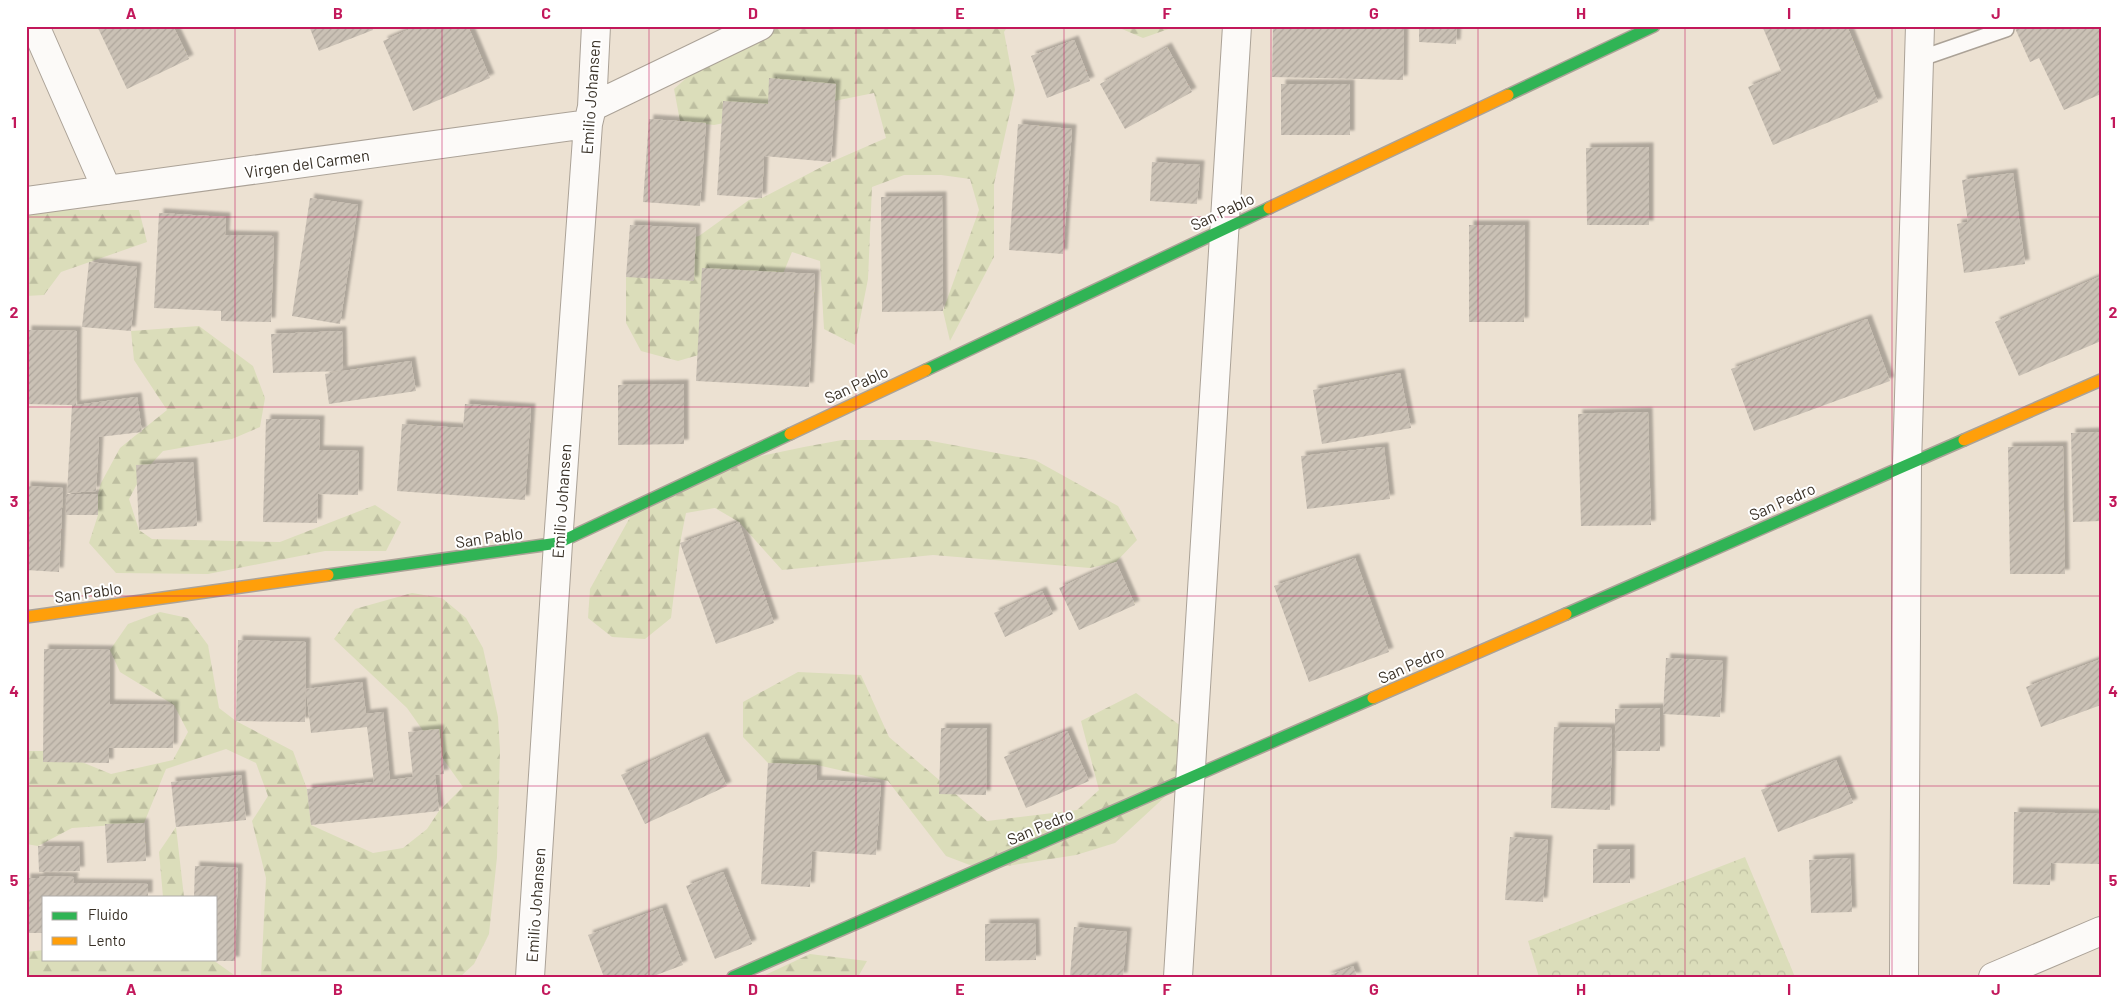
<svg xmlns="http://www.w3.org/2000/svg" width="2127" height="1003" font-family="Barlow,sans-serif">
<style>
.forest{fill:url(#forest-firs)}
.park{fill:url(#park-crowns)}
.building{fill:url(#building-hatch);filter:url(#shadow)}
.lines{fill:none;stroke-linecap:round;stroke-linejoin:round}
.lane-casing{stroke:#aba297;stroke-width:18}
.street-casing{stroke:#aba297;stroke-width:30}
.fast-casing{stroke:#aba297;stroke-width:14}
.slow-casing{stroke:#aba297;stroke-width:14}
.lane{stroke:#fcfaf8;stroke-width:15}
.street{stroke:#fcfaf8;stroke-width:28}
.fast{stroke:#30b455;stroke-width:11}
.slow{stroke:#ff9f0a;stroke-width:11}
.grid{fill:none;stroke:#c2185b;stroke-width:1;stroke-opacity:0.55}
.labels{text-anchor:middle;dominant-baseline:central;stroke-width:4;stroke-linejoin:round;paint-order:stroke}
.street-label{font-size:16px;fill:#383026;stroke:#fff}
.neatline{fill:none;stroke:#c2185b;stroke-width:2}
.grid-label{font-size:16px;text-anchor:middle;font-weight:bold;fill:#c2185b}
</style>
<defs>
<pattern id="forest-firs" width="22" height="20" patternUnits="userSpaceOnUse" patternTransform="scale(1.25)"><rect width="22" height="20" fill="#dbddba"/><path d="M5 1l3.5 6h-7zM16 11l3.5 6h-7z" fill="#bdbea0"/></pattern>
<pattern id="park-crowns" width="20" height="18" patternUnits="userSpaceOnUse" patternTransform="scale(1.25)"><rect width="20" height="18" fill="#dbddba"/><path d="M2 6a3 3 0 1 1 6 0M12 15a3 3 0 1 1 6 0" fill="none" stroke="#bdbea0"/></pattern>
<pattern id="building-hatch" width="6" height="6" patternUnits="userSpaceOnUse" patternTransform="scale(1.25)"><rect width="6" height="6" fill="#cac1b5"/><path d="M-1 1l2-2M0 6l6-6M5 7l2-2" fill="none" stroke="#aea69c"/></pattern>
<filter id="shadow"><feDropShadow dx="4.5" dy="-4.5" stdDeviation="1" flood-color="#0004"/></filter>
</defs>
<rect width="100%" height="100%" fill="#ece1d2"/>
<path class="forest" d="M768,26H1008L1004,32L1015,90L994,184V257L950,341L943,311L979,210L970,179L941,175H904L872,187L868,279L855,345L824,329L820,261L792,252L768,310L743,342L678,361L641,351L626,323V277L654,248L699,236L749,200L762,198L831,162L886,138L874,93L714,125L680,121L674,89L692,73Z
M1115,26H1177L1143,38Z
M26,210H139L147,242L61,272L44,295L26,296Z
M199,326L253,366L265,398L260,427L232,439L163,451L143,473L129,499L139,530L152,539L280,542L375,505L401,522L386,551H325L208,574L116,573L89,543L98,515V494L101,483L120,448L167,410L134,360L131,331Z
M842,440H926L1035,460L1118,506L1137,540L1116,562L1090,568L933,555L782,570L739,522L715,508L686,513L680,543L671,618L645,639L612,637L588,618L590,589L638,503L717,465L804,447Z
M412,593L442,598L466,618L483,648L498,717L500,751L497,857L489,934L474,964L460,977H261L266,878L252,821L268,796L256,763L226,749L166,769L144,823L72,828L38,846L26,844V751H55L111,774L173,760L188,732L174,705L120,672L110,650L128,624L160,612L188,618L208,645L219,708L236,721L293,751L307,789L311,825L373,853L403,848L427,829L439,811L463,787L407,708L334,639L355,609Z
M798,672L861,675L889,737L987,821L1077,810L1099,790L1081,721L1136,693L1189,732L1196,768L1115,843L1076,855L1007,866L975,867L946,856L888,781L817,765L768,763L743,737V702Z
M176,827L184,897H163L159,852Z
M44,950V959L213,960L237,977H26V952Z
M810,954L867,961L858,977H761Z"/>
<path class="park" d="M1745,857L1795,977H1539L1528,941Z"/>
<path class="building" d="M97,26H173L189,59L127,89Z
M309,26H372L373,30L319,51Z
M417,26H468L490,78L413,111L383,41Z
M1273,26L1404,27L1403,80L1272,77Z
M1419,26H1457L1456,44L1419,42Z
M1767,26H1847L1878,102L1773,145L1748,87L1782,73L1763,28Z
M2014,26H2101V94L2064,110L2039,58L2030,62Z
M1074,40L1090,81L1047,98L1031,56Z
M1167,47L1192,92L1125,129L1100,84Z
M769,78L836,84L831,162L764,156L762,198L717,195L723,101L768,104Z
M1281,84H1350V135H1281Z
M649,119L706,123L700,206L643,202Z
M1018,124L1072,129L1063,254L1009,250Z
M1649,147V225H1587L1586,148Z
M1152,162L1200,165L1197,204L1150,201Z
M2013,173L2025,264L1964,273L1957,224L1968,222L1962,180Z
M942,196L943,311L882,312L881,197Z
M310,198L358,205L340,324L292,316Z
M159,213L226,217L225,235L274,236L271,322L221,321V311L154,308Z
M630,225L696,228L694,281L626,277Z
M1469,225H1525L1524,322H1469Z
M89,262L137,267L131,331L82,327Z
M702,268L815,274L809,387L696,381Z
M2101,276V341L2019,376L1995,322Z
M1867,319L1890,381L1754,431L1731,369Z
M27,330L77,331L76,405L137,397L142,432L99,437L96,491L67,493L72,405L26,404Z
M342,331L343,371L411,361L416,391L329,404L325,374L343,371L273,373L271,334Z
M1400,373L1411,428L1322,444L1313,390Z
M684,384V444L618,445V385Z
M465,404L531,408L525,500L397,491L402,424L463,428Z
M1648,412L1651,525L1581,526L1578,414Z
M266,419L320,420L319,450L359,451L358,495L318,494L317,523L263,522Z
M2101,432V521L2073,522L2071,433Z
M2063,446L2065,574H2010L2008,447Z
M1384,447L1390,499L1307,509L1301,456Z
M193,462L197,526L139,530L136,465Z
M26,486L63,488L59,572L26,570Z
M66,494H98V515H66Z
M739,522L774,623L716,644L680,543Z
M1355,558L1389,652L1309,682L1274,586Z
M1116,562L1135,605L1079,630L1059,588Z
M1042,591L1053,614L1005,637L994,613Z
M238,640L306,642L305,722L236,721Z
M44,649L110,650V704L174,705L173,748H109V763L43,762Z
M1666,658L1723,661L1720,717L1663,714Z
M2101,659V705L2041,727L2026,687Z
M362,682L366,714L383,712L390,780L413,777L408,732L439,729L444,774L435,775L439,811L311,825L307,789L374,782L367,727L311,733L306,689Z
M1660,708V751H1615V709Z
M1554,727L1612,728L1610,810L1551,808Z
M941,728H987L986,795L939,794Z
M1067,731L1089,781L1026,808L1004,757Z
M704,737L727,786L645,824L621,775Z
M1836,760L1853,803L1778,832L1761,790Z
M768,763L817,765V780L881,783L876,855L812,851L810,887L761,884Z
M241,775L246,820L176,827L171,782Z
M2014,812L2101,814V864L2051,863L2050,885L2013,884Z
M144,823L146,861L107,863L105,824Z
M1510,837L1548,840L1543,902L1505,900Z
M38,846H79L80,871L39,872Z
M1593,849H1630V883H1593Z
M1850,858L1852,912L1811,913L1809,860Z
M195,866L238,868L235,961H216V897H194Z
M723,872L752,944L715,959L686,886Z
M39,876L74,877L73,883L148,884V897H44V933H26V878H39Z
M662,908L683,965L651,977H604L588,935Z
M1035,923L1036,960L985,961V924Z
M1074,927L1127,932L1123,977H1070Z
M1353,966L1357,977H1325Z"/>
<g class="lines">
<g class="lane-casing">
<path id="lane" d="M1919,59L2006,29"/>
</g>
<g class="street-casing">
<path id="street" d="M35,26L107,190
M592,107L760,26
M26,201L588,124
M530,977L558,543L588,124L592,107L596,26
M1178,977L1237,26
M1904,977L1907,464L1920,26
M1993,977L2101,931"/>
</g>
<g class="fast-casing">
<path id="fast" d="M1508,95L1654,26
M926,370L1269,208
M328,575L558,543L790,434
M1566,614L1964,440
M733,977L1373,698"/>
</g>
<g class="slow-casing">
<path id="slow" d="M1269,208L1508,95
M790,434L926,370
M1964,440L2101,380
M26,617L328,575
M1373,698L1566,614"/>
</g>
<use href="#lane" class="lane"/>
<use href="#street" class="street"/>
<use href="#fast" class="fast"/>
<use href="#slow" class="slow"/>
</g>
<path class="grid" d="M235,26V977M442,26V977M649,26V977M856,26V977M1064,26V977M1271,26V977M1478,26V977M1685,26V977M1892,26V977M26,217H2101M26,407H2101M26,596H2101M26,786H2101"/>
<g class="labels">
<g class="street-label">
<text transform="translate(590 97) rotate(-86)">Emilio Johansen</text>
<text transform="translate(307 163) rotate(-8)">Virgen del Carmen</text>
<text transform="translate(1222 211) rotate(-25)">San Pablo</text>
<text transform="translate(856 384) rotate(-25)">San Pablo</text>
<text transform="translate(561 501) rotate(-86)">Emilio Johansen</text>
<text transform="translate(1782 501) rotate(-24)">San Pedro</text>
<text transform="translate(489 537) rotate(-8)">San Pablo</text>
<text transform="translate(88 592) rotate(-8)">San Pablo</text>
<text transform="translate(1411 664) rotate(-24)">San Pedro</text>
<text transform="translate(1040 826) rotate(-23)">San Pedro</text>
<text transform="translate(535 905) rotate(-86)">Emilio Johansen</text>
</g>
</g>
<rect width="2127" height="1003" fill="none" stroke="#ffffff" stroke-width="55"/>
<rect x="42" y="896" width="175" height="65" fill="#ffffff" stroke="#afaca8"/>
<rect x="52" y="912" width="25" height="8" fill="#30b455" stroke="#afaca8"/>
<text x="88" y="920" font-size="15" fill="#383026">Fluido</text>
<rect x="52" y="937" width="25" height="8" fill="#ff9f0a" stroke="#afaca8"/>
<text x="88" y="946" font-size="15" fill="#383026">Lento</text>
<rect x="28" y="28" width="2072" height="948" class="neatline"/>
<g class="grid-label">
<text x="131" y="19">A</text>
<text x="338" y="19">B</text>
<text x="546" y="19">C</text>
<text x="753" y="19">D</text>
<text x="960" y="19">E</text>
<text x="1167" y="19">F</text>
<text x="1374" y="19">G</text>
<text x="1581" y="19">H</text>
<text x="1789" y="19">I</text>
<text x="1996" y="19">J</text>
<text x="14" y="128">1</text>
<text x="2113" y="128">1</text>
<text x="14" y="318">2</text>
<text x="2113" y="318">2</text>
<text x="14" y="507">3</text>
<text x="2113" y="507">3</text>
<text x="14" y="697">4</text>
<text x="2113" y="697">4</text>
<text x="14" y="886">5</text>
<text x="2113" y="886">5</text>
<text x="131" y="995">A</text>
<text x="338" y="995">B</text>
<text x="546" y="995">C</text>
<text x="753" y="995">D</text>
<text x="960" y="995">E</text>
<text x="1167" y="995">F</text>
<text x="1374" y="995">G</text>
<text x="1581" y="995">H</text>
<text x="1789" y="995">I</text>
<text x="1996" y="995">J</text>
</g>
</svg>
